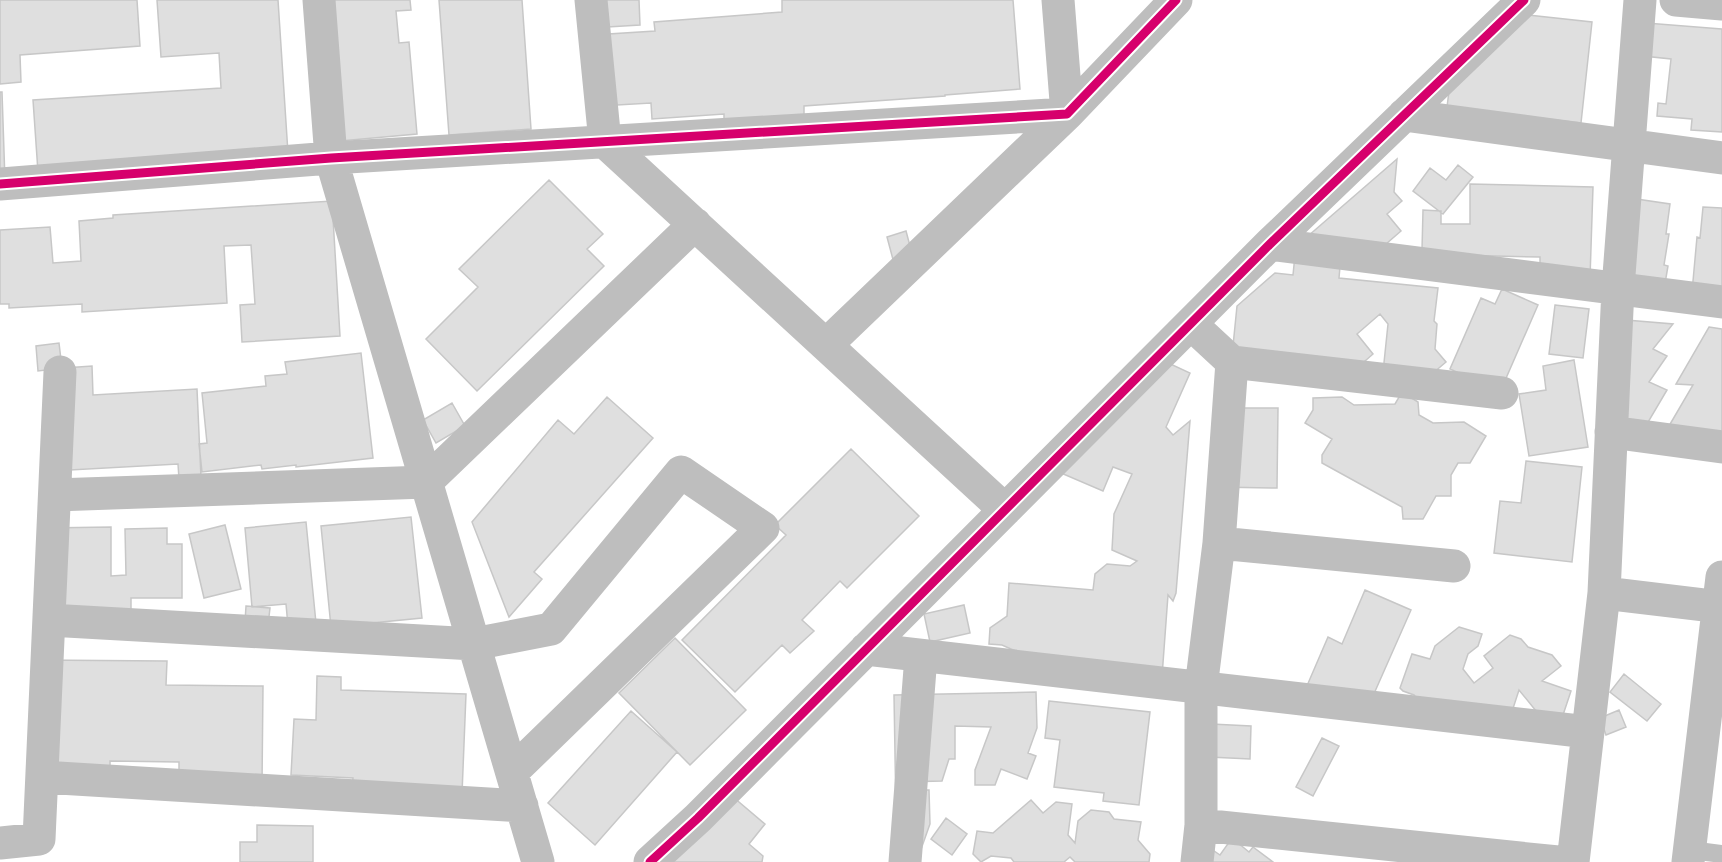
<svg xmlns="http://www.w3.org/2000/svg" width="1722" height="862" font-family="Lato,sans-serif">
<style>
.building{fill:#dfdfdf;stroke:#c7c7c7;stroke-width:1.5}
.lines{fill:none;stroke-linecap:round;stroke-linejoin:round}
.service{stroke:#bebebe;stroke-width:18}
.minor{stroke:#bebebe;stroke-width:33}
.cycleway-casing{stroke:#fff;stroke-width:13}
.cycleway{stroke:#d6006c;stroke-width:9}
</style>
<rect width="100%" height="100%" fill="#fff"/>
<path class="building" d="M0,0H137L140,46L20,55L21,82L0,84Z
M157,0H278L288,153L38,172L33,100L221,88L219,53L161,57Z
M327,0H410L411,10L396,11L399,43L409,42L417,134L340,141Z
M439,0H522L531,129L449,135Z
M589,0H639L640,25L591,28Z
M782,0H1013L1020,89L945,95V96L804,106V117L724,123V114L652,119L651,103L617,105L593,35L655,31L654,22L782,12Z
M1528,15L1592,22L1581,123L1447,107L1449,91Z
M1646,23L1722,29V132L1691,130L1692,119L1657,116L1658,103L1666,104L1671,59L1643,56Z
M0,92H2L5,181H0Z
M1397,159L1394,192L1402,201L1387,214L1401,231L1371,257L1341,255L1339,278L1438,288L1434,321L1437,324L1435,349L1446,362L1419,385L1382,382L1388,324L1380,314L1357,334L1373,354L1348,376L1233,346L1237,306L1275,273L1293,275L1297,235L1308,236Z
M1458,165L1473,177L1443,214L1413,191L1430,168L1446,180Z
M549,180L603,234L587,249L604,266L477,391L426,339L478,287L459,269Z
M1470,184L1593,187L1590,278L1540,277V257L1452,255L1422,250L1423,210L1441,211V224H1470Z
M1623,197L1670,204L1666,234H1669L1664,265L1668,266L1662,301L1608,293Z
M332,201L340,336L242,342L240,305L255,304L251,245L224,246L227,303L82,312V304L9,308V304H0V230L50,227L53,263L81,261L79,221L113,218V215Z
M1703,207L1722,208V306L1691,303L1697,237L1700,238Z
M906,231L914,261L895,267L887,237Z
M1502,289L1538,305L1500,392L1450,369L1481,298L1495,304Z
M1555,305L1589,309L1583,358L1549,354Z
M1626,320L1673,324L1653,349L1667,356L1649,382L1667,390L1647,424L1619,419Z
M1709,327L1722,329V432L1669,426L1693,385L1676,384Z
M59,343L62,368L38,371L36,346Z
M361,353L373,458L296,467V465L262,469L261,465L202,472L199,444L207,443L202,393L266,386L265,376L287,374L285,362Z
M1574,360L1588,447L1529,456L1519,394L1546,390L1543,366Z
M1164,361L1190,373L1166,427L1173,435L1190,421L1176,593L1173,601L1168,595L1161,690L1049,666L1002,645L989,644L990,628L1007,616L1009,583L1093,590L1095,574L1107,564L1130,566L1137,561L1112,550L1114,514L1132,474L1113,467L1103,491L1047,467Z
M92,366L93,395L197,389L201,478L179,479L178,464L70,470L64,368Z
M1402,392L1418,402L1419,415L1433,423L1464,422L1486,436L1470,463H1458L1451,475V496H1436L1423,519H1403L1402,507L1322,463V455L1332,439L1305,423L1313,410V398L1342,397L1354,405L1395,404Z
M607,397L653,438L534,572L542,579L509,617L472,522L558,420L574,434Z
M452,403L465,426L436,443L423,420Z
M1217,408H1278L1277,488L1216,487Z
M851,449L919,516L847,588L840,581L802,620L814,631L790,653L782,645L735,692L682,640L786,535L775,525Z
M1526,461L1582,467L1572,562L1494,553L1500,501L1521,503Z
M411,517L422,618L331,627L321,526Z
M306,522L316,623L288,626L286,604L252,607L245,528Z
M225,525L241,589L204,598L189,534Z
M111,527V576L126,575L125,529L167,528V544H182V598H131V616L45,608V528Z
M1365,590L1411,610L1365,714L1306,688L1328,637L1342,644Z
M964,605L970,633L930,642L924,614Z
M246,606L270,608L268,625L245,622Z
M1459,627L1482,634L1478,646L1468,654L1463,669L1474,683L1493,668L1484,656L1510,635L1521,639L1528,647L1552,655L1561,666L1542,681L1571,691L1560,724L1541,717L1519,690L1506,730L1429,714L1414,695L1403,691L1400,688L1412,654L1430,659L1435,646Z
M675,638L746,710L690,765L619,693Z
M35,660L167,661L166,685L263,686L262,786H179V762L110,761V768L34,767Z
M1624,674L1661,704L1647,721L1610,692Z
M317,676L341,677V690L466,694L462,794L352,789L353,778L291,775L294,719L316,720Z
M1036,692L1037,728L1028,753L1036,756L1027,779L1001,769L995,785H975V770L991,727L955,726V759H949L942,781L903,782V790H929L930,824L920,852L896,814L894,695Z
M1049,701L1150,712L1139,805L1103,801L1104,793L1054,787L1060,740L1045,738Z
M1619,710L1626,727L1606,735L1600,718Z
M631,711L677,752L595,845L548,803Z
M1211,724L1251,726L1250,759L1209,757Z
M1322,738L1339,746L1313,796L1296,787Z
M726,791L765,824L749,844L763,856L762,862H666Z
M1031,800L1043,813L1056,802L1072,804L1068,835L1075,843L1078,821L1091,810L1109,812L1114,819L1141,822L1138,840L1150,854L1149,862H1075L1070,857L1064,862H1014L1011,858L991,856L981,862L973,854L977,831L993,833Z
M946,818L967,834L952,855L931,839Z
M257,825L313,826V862H240V842H257Z
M1232,838L1249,852L1253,847L1273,862H1191L1204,844L1220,855Z"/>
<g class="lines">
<path class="service" d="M1690,850L1722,854"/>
<path class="minor" d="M319,0L331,158L538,862
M591,0L605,142L1005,510
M1676,0L1722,4
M1404,115L1722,158
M0,184L331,158L1067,114L1176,0
M1270,244L1722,302
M1191,324L1232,362L1502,393
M826,345L1067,114L1058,0
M1611,432L1722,447
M55,495L426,482L695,224
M1219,543L1454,566
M1604,593L1722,607
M49,620L474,644L551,629L681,472L763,528L512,772
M866,649L1588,732
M42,777L522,806
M1201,825L1558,862
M0,843L39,839L60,372
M650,862L698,818L1270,244L1524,0
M905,862L921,656
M1197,862L1201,825V688L1219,543L1232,362
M1573,862L1604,593L1618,288L1640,0
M1688,862L1722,577"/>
<g class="cycleway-casing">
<path id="cycleway" d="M0,184L331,158L1067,114L1176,0
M650,862L698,818L1270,244L1524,0"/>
</g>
<use href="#cycleway" class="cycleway"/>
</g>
</svg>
